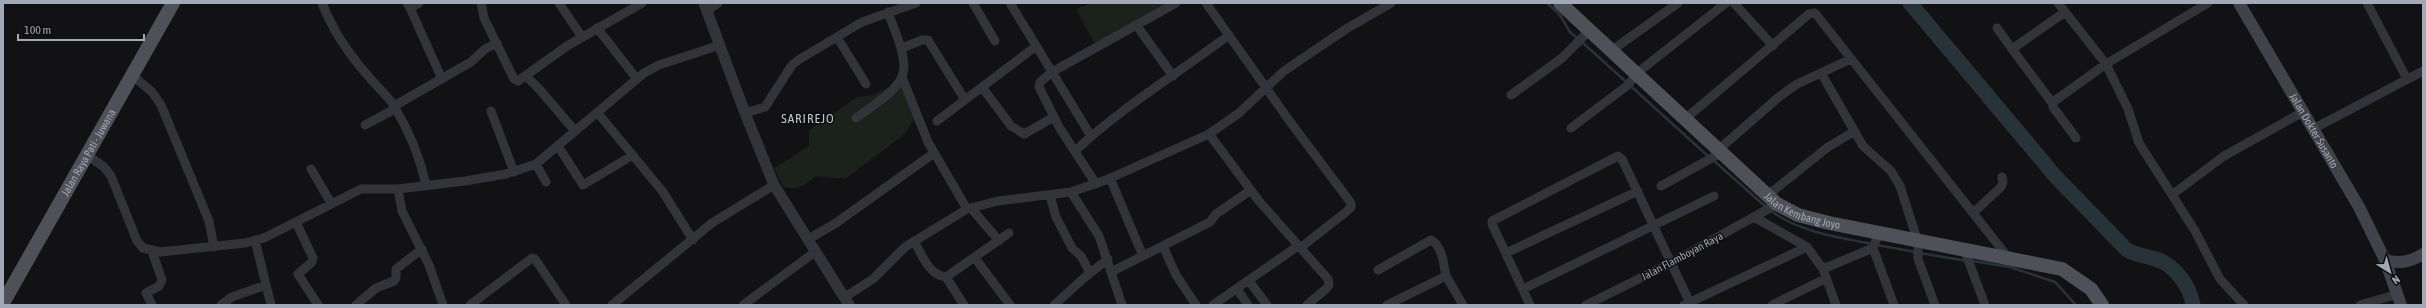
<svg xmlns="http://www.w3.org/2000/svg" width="2426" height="308" font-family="'Asap Condensed',sans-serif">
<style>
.green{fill:#1a221b}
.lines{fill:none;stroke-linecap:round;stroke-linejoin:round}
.stream{stroke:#283239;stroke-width:2.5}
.river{stroke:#283239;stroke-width:15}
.minor{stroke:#33343a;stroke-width:9}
.tertiary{stroke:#33343a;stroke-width:11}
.secondary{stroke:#41434a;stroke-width:12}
.primary{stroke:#4f5159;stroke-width:14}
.labels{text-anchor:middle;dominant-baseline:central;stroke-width:3;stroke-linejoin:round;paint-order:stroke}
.street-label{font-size:11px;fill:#a2a9b6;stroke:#0d0d0f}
.quarter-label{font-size:13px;letter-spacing:1px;fill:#c4c8d2;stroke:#0d0d0f}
</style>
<rect width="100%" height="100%" fill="#121214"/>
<path class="green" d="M1086,3H1176L1097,48L1076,9L1087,5Z
M901,81L915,117L906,133L845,179L816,176C805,185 798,191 783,187L774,168L809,146V130L857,97L873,95Z"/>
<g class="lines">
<path class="stream" d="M1547,3L1560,15L1570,32L1578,39
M1582,42L1709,157
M1713,160L1766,207
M1770,210C1798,232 1838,237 1872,244
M1877,245L1915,252
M1920,253L1967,261
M1972,261L2010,267L2055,282L2076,305"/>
<path class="river" d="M1910,3L2056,177L2127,250C2137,255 2145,256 2156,259C2175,265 2190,286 2193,305"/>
<path class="minor" d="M322,3C333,31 350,56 370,78C377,87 388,96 394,106C409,131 420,157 426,185
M407,3L410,8L419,3
M481,3L484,18L514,79L518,81L567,46L642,3
M559,3L582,37
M973,3L995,41
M1010,3L1091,136
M1206,3L1291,123L1351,203V207L1346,212L1300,248
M1734,3L1773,46
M2058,3L2106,64L2128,109L2139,143L2195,231L2220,279L2244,305
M2367,3L2407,79
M410,8L442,79
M707,11L718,3
M1137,26L1173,76
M597,28L637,79
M1997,28L2012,49
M837,37L866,84
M902,48L922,40H928L965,100
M1611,51L1678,3
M1821,73L1863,146L1891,171L1900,186L1918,242V259L1935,305
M133,76L152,92L161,105L209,221L214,247
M526,76L540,90L575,131
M902,77L928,142L967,209
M982,87L1011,126L1024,134L1054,117
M1511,95L1562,58L1589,31
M2053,104L2012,49L2065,12
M394,106L471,62L485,49L497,43
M491,111L514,172
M597,112L663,192L693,240
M745,113L765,107L792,65L800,59L862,22L916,3
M856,118C913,78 913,77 888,12
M1685,119L1809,14L1815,13L2007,256
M937,121L1035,47
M365,125L395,109
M1571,128L1628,85L1637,73L1726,3
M2313,129L2423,71
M1209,134L1259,201L1328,279L1329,285L1327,288L1307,305
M2076,138L2053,107V102L2106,64L2208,3
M558,146L583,185L633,155
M1718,150L1780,96L1797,84L1851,59
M1075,151C1122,107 1177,74 1229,35
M87,155L104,167L111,176L137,241L143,248L160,252L245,243L264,238L361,189H398L465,181L506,174L536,164L644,73L659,65L720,45
M536,164L546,182
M311,169L331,203
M1110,178L1143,256
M1096,184L1059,127L1039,87L1040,82L1052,72L1176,3
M1661,186L1721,153
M398,189L402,211L429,265L443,305
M1071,192L1099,236L1122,305
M2173,194L2224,156L2303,112
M1050,195L1056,217L1072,248L1081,256L1090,273
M1768,195L1828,147L1855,131
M971,208L999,241
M1973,213L2001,187L2003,182L2002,177
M1754,217L1807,247L1823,269L1836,305
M296,222L313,258L312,262L298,274L318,305
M1879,233L1873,248L1894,305
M255,240L271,305
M807,240L836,223L934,153
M914,241C922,255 929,275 946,277
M1163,246L1176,275L1196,305
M1964,249L1985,305
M1506,253L1638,191
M975,258L1010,305
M1823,269L1873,248
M1378,270L1431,240C1442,245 1444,266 1446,276
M1111,272L1210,222L1216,214L1251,190
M1249,281L1267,305
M1237,289L1248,305
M1523,289L1714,196
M845,297L873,279L905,247L967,209L998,201L1071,192L1106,180L1209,134L1239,113L1284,71L1346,29L1391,3
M152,305L146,293L159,286L162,280L152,251
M221,305L232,297L266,285
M356,305L376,288L394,281L396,278V269L422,249
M470,305L532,258L535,259L566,305
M612,305L712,223L774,185
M743,305L815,252
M964,305L946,277L1009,233
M1054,305L1084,278L1108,259
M1213,305L1298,246
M1387,305L1446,276L1463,305
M1530,305L1492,224V221L1618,156L1622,159L1691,305
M1586,305L1671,263L1777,204
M1684,305L1807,247
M1772,305L1825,279
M2360,305L2398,294"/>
<path class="tertiary" d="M704,3L745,113L774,185L849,305"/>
<g class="secondary">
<path id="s1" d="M2239,3L2359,207L2385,260L2401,305"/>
<path d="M2385,260C2400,264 2410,262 2423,254"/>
</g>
<g class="primary">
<path id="s2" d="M1560,3L1777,204L1798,215L1829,223L2062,269L2091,289L2102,305"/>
<path id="s3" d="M3,303L173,3"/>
</g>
</g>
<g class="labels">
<g class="street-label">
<text stroke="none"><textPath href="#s1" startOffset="148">Jalan Dokter Susanto</textPath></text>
<text stroke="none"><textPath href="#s3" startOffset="173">Jalan Raya Pati - Juwana</textPath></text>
<text stroke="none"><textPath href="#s2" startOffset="322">Jalan Kembang Joyo</textPath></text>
<text transform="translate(1682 256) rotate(-28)">Jalan Flamboyan Raya</text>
</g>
<g class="quarter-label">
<text x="808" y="118">SARIREJO</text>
</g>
</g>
<rect width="2426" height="308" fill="none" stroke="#a2a9b6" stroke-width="8"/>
<g transform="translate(2390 272) rotate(143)" stroke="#0d0d0f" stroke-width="3" paint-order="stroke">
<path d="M0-3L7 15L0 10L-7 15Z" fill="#a2a9b6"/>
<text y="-6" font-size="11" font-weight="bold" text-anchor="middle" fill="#a2a9b6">N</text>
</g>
<path d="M18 34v6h126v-6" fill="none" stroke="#a2a9b6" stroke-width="2"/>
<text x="24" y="34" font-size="12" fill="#a2a9b6" stroke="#0d0d0f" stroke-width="3" paint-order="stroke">100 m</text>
</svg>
